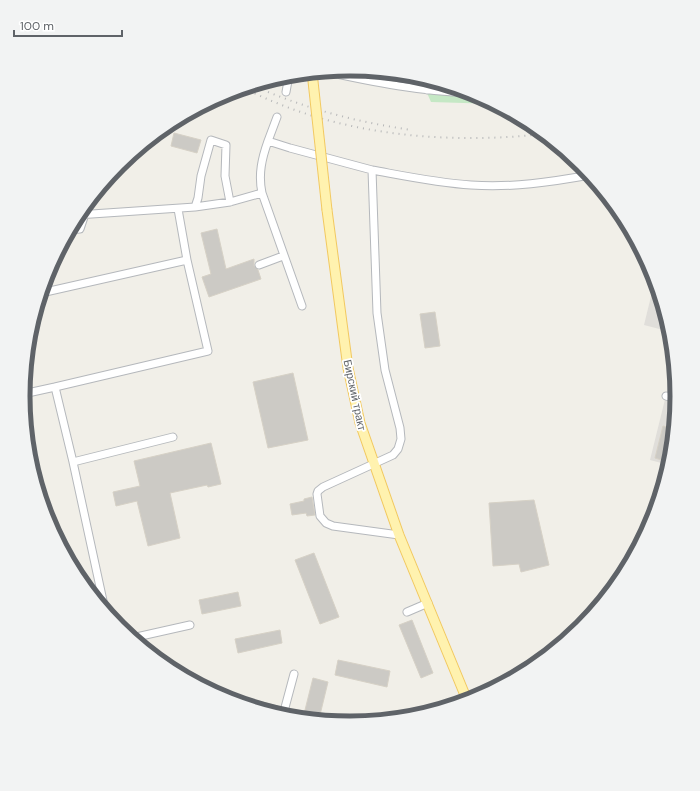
<svg xmlns="http://www.w3.org/2000/svg" width="700" height="791" font-family="'DM Sans',sans-serif">
<style>
.industrial{fill:#e0deda}
.green{fill:#c5e8c5}
.building{fill:#cccac5;stroke:#d6d1c6}
.lines{fill:none;stroke-linecap:round;stroke-linejoin:round}
.minor-casing{stroke:#b5b8bc;stroke-width:9}
.major-casing{stroke:#f2c960;stroke-width:11}
.minor{stroke:#fff;stroke-width:7}
.major{stroke:#fff2af;stroke-width:9}
.rail{stroke:#b6b7b8;stroke-width:2;stroke-dasharray:1 5;stroke-linecap:butt}
.major-bridge-casing{stroke:#f2c960;stroke-width:11;stroke-linecap:butt}
.major-bridge{stroke:#fff2af;stroke-width:9}
.labels{text-anchor:middle;dominant-baseline:central;stroke-width:3.5;stroke-linejoin:round;paint-order:stroke}
.street-label{font-size:11px;fill:#5f6368;stroke:#fff}
.rim{fill:none;stroke:#5f6368;stroke-width:5}
</style>
<rect width="100%" height="100%" fill="#f1efe8"/>
<path class="industrial" d="M655,280L671,332L644,325Z
M674,363L677,396L671,460L669,465L650,460Z"/>
<path class="green" d="M420,77L475,93L496,104L431,102Z"/>
<path class="building" d="M174,133L201,140L197,153L171,146Z
M217,229L226,269L254,259V266L258,270L261,279L209,297L202,277L211,274L201,233Z
M435,312L440,346L425,348L420,314Z
M293,373L308,440L268,448L253,382Z
M663,426L674,429L672,449L668,462L655,458Z
M211,443L221,484L208,487L207,485L170,493L180,538L148,546L137,501L116,506L113,492L140,486L134,461Z
M312,497L315,515L307,516L306,513L292,515L290,504L304,501V499Z
M534,500L549,565L521,572L519,564L493,566L489,503Z
M314,553L339,617L320,624L295,560Z
M238,592L241,606L202,614L199,600Z
M412,620L433,673L421,678L399,625Z
M280,630L282,643L238,653L235,639Z
M338,660L390,671L387,687L335,675Z
M313,678L328,682L319,719L303,718Z
M239,696L278,706L276,713L237,701Z"/>
<g class="lines">
<g class="minor-casing">
<path id="minor" d="M323,71C373,82 423,92 474,93
M422,77L427,90
M286,92L289,75
M268,141L277,117
M372,170C405,176 438,183 471,185C511,188 551,182 590,175
M230,202L225,176L226,145L211,140L201,176L198,198L195,207L230,202L262,193
M77,215L195,207
M69,230L80,229L85,214
M259,265L283,256
M41,293L187,260L178,209
M302,306L262,193C258,174 262,158 268,141L290,148L372,170L377,313L385,370L400,428L401,439L398,449L393,455L323,487L318,491L317,494L320,516L326,523L333,526L399,535
M23,394L55,387
M666,396L677,399
M173,437L73,462L55,387L208,351L187,260
M73,462L105,610
M407,612L428,603
M132,638L190,625
M283,715L294,674"/>
</g>
<g class="major-casing">
<path id="major" d="M327,210L348,368L360,423L399,535L467,700"/>
</g>
<use href="#minor" class="minor"/>
<use href="#major" class="major"/>
<path class="rail" d="M244,88C335,135 443,145 544,134
M268,92C315,111 362,123 412,130"/>
<g class="major-bridge-casing">
<path id="major-bridge" d="M312,72L327,210"/>
</g>
<use href="#major-bridge" class="major-bridge"/>
</g>
<g class="labels">
<g class="street-label">
<text transform="translate(355 395) rotate(78)">Бирский тракт</text>
</g>
</g>
<path d="M0 0H700V791H0ZM30 396a320 320 0 1 1 640 0a320 320 0 1 1-640 0Z" fill="#f2f3f3" fill-rule="evenodd"/>
<path class="rim" d="M30 396a320 320 0 1 1 640 0a320 320 0 1 1-640 0Z"/>
<path d="M14 30v6h108v-6" fill="none" stroke="#5f6368" stroke-width="2"/>
<text x="20" y="30" font-size="12" fill="#5f6368" stroke="#ffffff" stroke-width="3" paint-order="stroke">100 m</text>
</svg>
